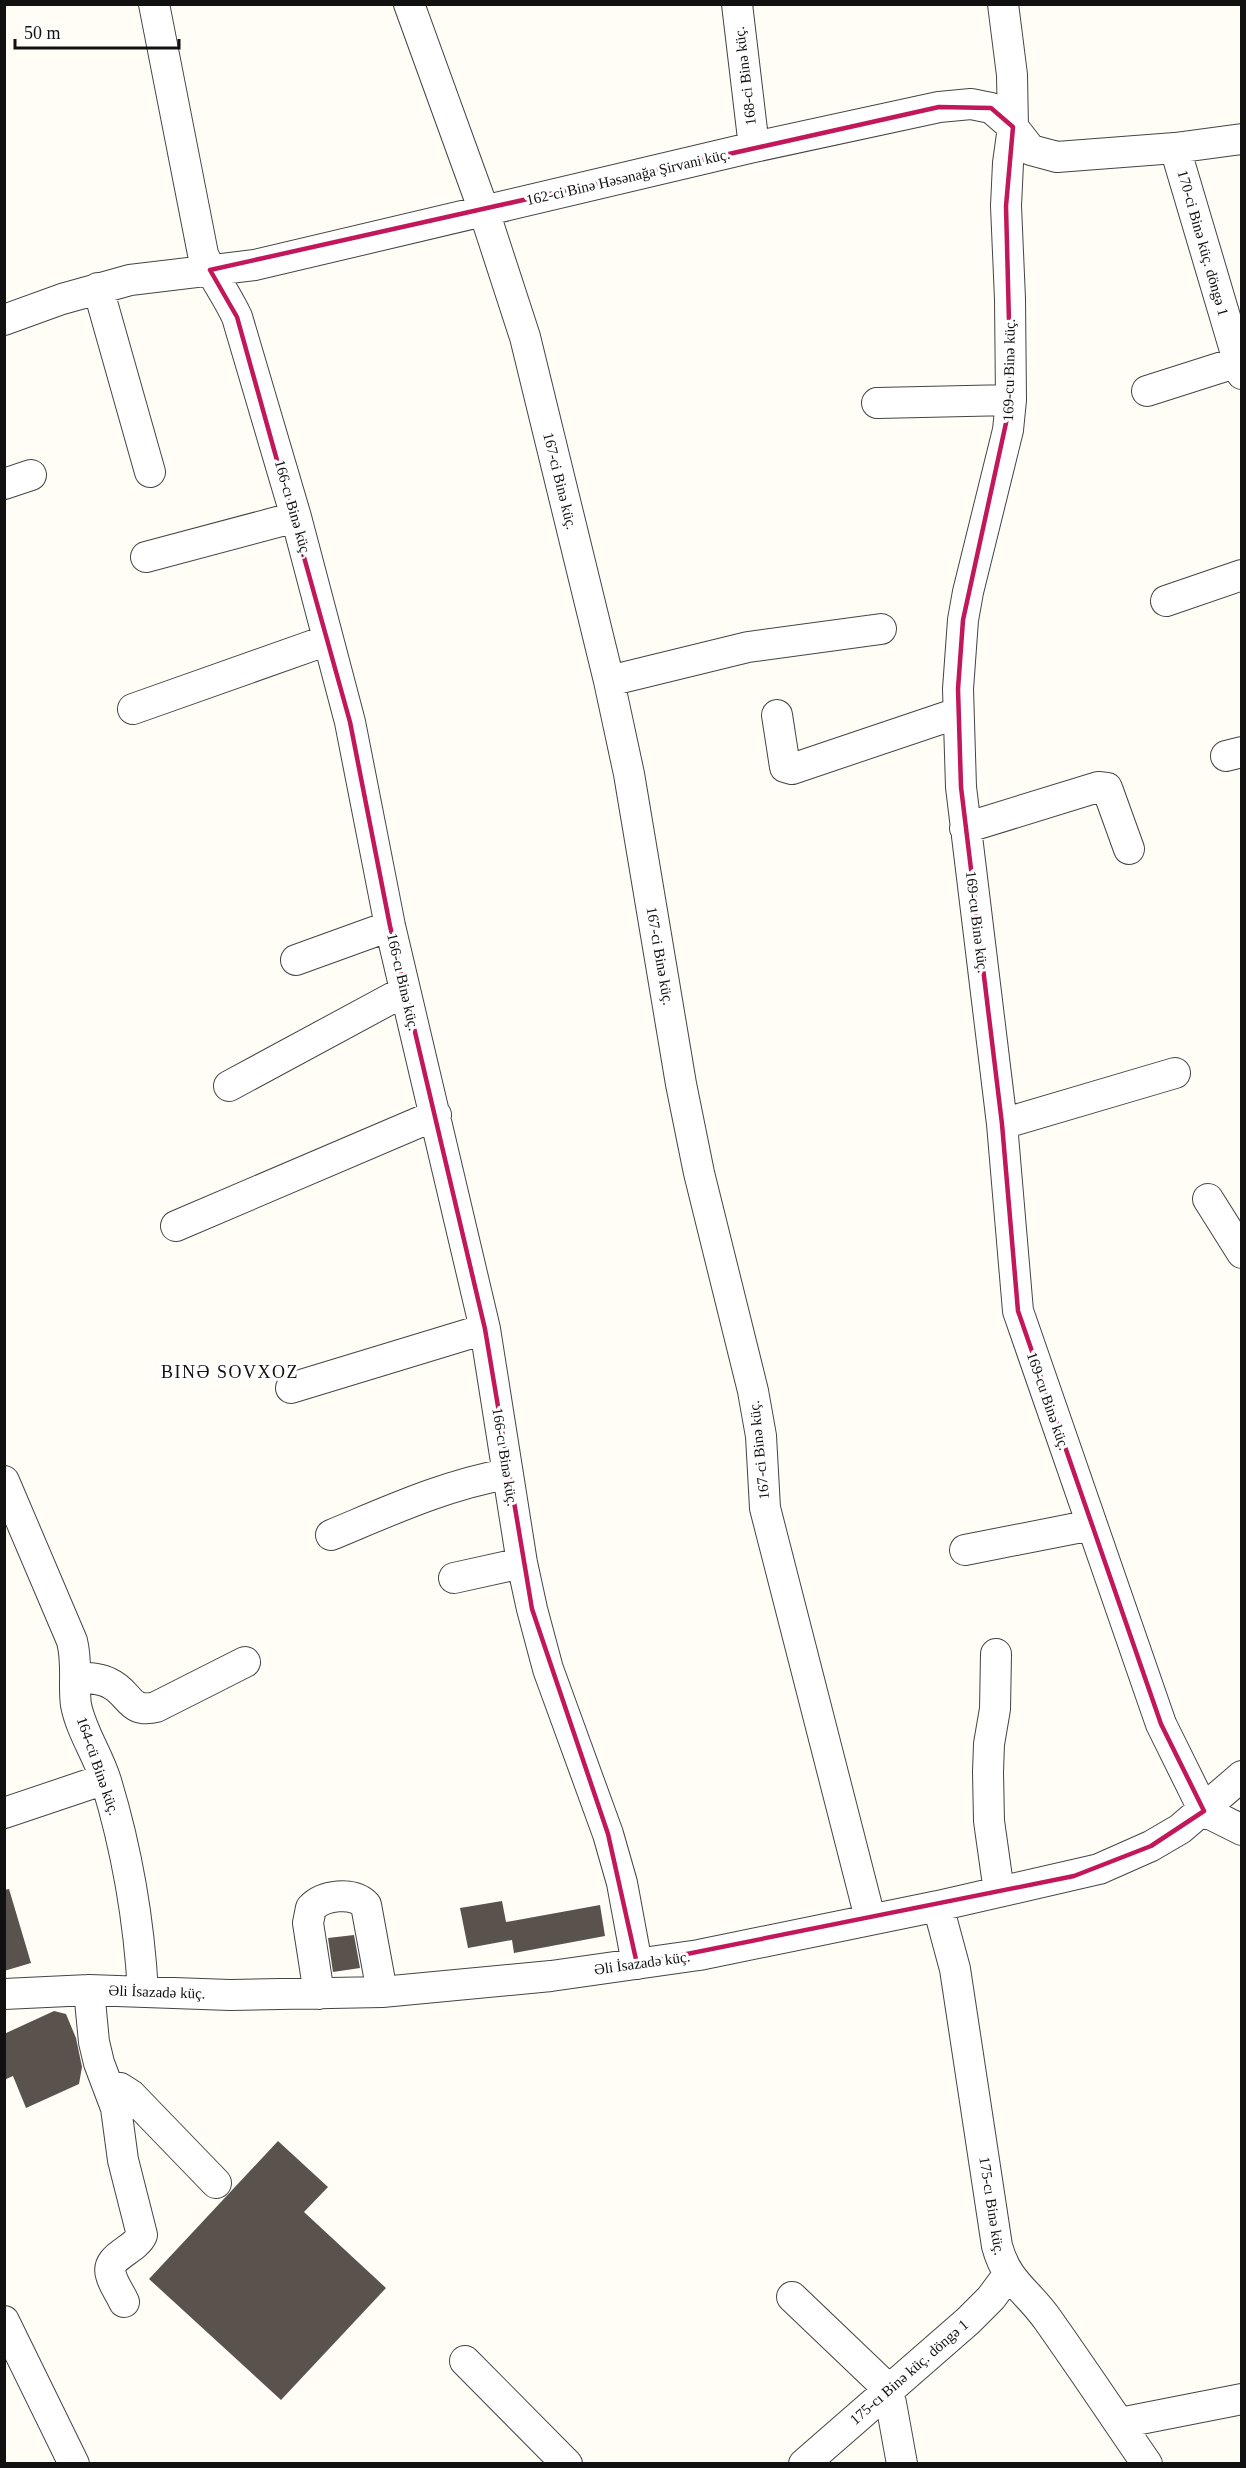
<svg xmlns="http://www.w3.org/2000/svg" width="1246" height="2468" font-family="'Times New Roman',serif">
<style>
.building{fill:#5a524d}
.lines{fill:none;stroke-linecap:round;stroke-linejoin:round}
.minor-casing{stroke:#444;stroke-width:32}
.minor{stroke:#fff;stroke-width:30}
.marked{fill:none;stroke:#c2185b;stroke-width:4.5;stroke-linejoin:round}
.labels{text-anchor:middle;dominant-baseline:central;stroke-width:6;stroke-linejoin:round;paint-order:stroke}
.street-label{font-size:15px;fill:#111;stroke:#fff}
.quarter-label{font-size:18px;letter-spacing:1.5px;fill:#111;stroke:#fff}
</style>
<rect width="100%" height="100%" fill="#fffdf5"/>
<path class="building" d="M9,1889L31,1963L4,1971V1890Z
M502,1901L506,1922L600,1905L605,1936L514,1953L512,1940L468,1948L460,1908Z
M354,1935L360,1968L333,1972L328,1938Z
M54,2011L66,2014L76,2038L82,2067L79,2084L26,2108L13,2076L4,2080V2034Z
M278,2141L328,2187L304,2212L386,2288L281,2400L149,2279Z"/>
<g class="lines">
<g class="minor-casing">
<path id="minor" d="M154,4L203,254C212,276 227,295 237,317L296,517L350,722L390,926L485,1329L522,1563L532,1609L548,1669L608,1834L622,1883L637,1964
M409,4L484,211L525,337L609,681L629,774L681,1084L699,1173L753,1391L761,1436L765,1508L870,1918
M737,4L754,147
M1003,4L1012,75L1013,127L1008,163L1006,206L1010,299L1011,400L1008,430L968,592L963,620L958,689L961,787L1002,1124L1018,1311L1161,1724L1204,1811L1242,1830
M1175,148L1242,374
M98,288L150,472
M4,320L62,299L130,280L255,265L754,147L939,107L971,104L991,108L1013,127L1031,150L1057,157L1175,148L1242,139
M1147,391L1238,362
M877,403L1011,400
M4,484L31,475
M146,557L296,517
M1166,601L1242,575
M609,681L748,647L881,629
M133,709L328,640
M777,715L785,767L792,769L958,713
M1226,756L1242,752
M965,828L1098,787L1107,788L1129,849
M296,960L390,926
M229,1086L405,991
M1002,1124L1175,1073
M1208,1199L1242,1253
M176,1226L436,1115
M291,1388L485,1329
M4,1481L72,1641C78,1665 73,1683 76,1705C81,1731 98,1755 106,1781C127,1850 139,1920 143,1992
M331,1535C389,1511 445,1485 507,1474
M965,1550L1092,1525
M454,1578L522,1563
M996,1654L995,1709L989,1744L988,1772L989,1821L999,1892
M77,1677C87,1678 100,1678 109,1683C130,1692 128,1714 156,1707L245,1662
M4,1813L105,1779
M938,1906L955,1969L997,2246C1007,2283 1028,2291 1048,2320C1082,2368 1114,2416 1147,2464
M89,1990L94,2042L99,2063L116,2108L123,2160L142,2235C135,2251 105,2256 111,2275C113,2284 120,2293 124,2302
M4,1994L89,1990L230,1995L382,1992L551,1976L699,1955L938,1906L1099,1869L1151,1846L1180,1829L1242,1776
M319,1994L308,1923L311,1908C323,1895 353,1891 366,1905L382,1992
M110,2086L120,2088L131,2095L216,2183
M792,2297L881,2382L891,2403L902,2464
M4,2321L74,2464
M465,2361L567,2464
M1120,2423L1242,2399
M804,2464L968,2321L991,2298L1008,2275"/>
</g>
<use href="#minor" class="minor"/>
</g>
<path class="marked" d="M939,107L991,108L1013,127L1006,206L1011,400L963,620L958,689L961,787L1002,1124L1018,1311L1161,1724L1204,1811L1151,1846L1074,1876L637,1964L608,1834L532,1609L485,1329L390,926L350,722L237,317L210,270Z"/>
<g class="labels">
<g class="street-label">
<text transform="translate(745 76) rotate(-97)">168-ci Binə küç.</text>
<text transform="translate(628 177) rotate(-13)">162-ci Binə Həsənağa Şirvani küç.</text>
<text transform="translate(1203 243) rotate(74)">170-ci Binə küç. döngə 1</text>
<text transform="translate(1009 370) rotate(-89)">169-cu Binə küç.</text>
<text transform="translate(560 481) rotate(76)">167-ci Binə küç.</text>
<text transform="translate(293 508) rotate(74)">166-cı Binə küç.</text>
<text transform="translate(977 922) rotate(83)">169-cu Binə küç.</text>
<text transform="translate(660 956) rotate(80)">167-ci Binə küç.</text>
<text transform="translate(403 982) rotate(77)">166-cı Binə küç.</text>
<text transform="translate(1048 1401) rotate(71)">169-cu Binə küç.</text>
<text transform="translate(759 1450) rotate(-96)">167-ci Binə küç.</text>
<text transform="translate(505 1457) rotate(81)">166-cı Binə küç.</text>
<text transform="translate(98 1766) rotate(71)">164-cü Binə küç.</text>
<text transform="translate(642 1963) rotate(-8)">Əli İsazadə küç.</text>
<text transform="translate(157 1992) rotate(2)">Əli İsazadə küç.</text>
<text transform="translate(992 2206) rotate(81)">175-cı Binə küç.</text>
<text transform="translate(909 2372) rotate(-41)">175-cı Binə küç. döngə 1</text>
</g>
<g class="quarter-label">
<text x="230" y="1372">BINƏ SOVXOZ</text>
</g>
</g>
<rect width="1246" height="2468" fill="none" stroke="#111111" stroke-width="12"/>
<path d="M15 39v9h164v-9" fill="none" stroke="#111111" stroke-width="3"/>
<text x="24" y="39" font-size="18" fill="#111111" stroke="#ffffff" stroke-width="4.5" paint-order="stroke">50 m</text>
</svg>
